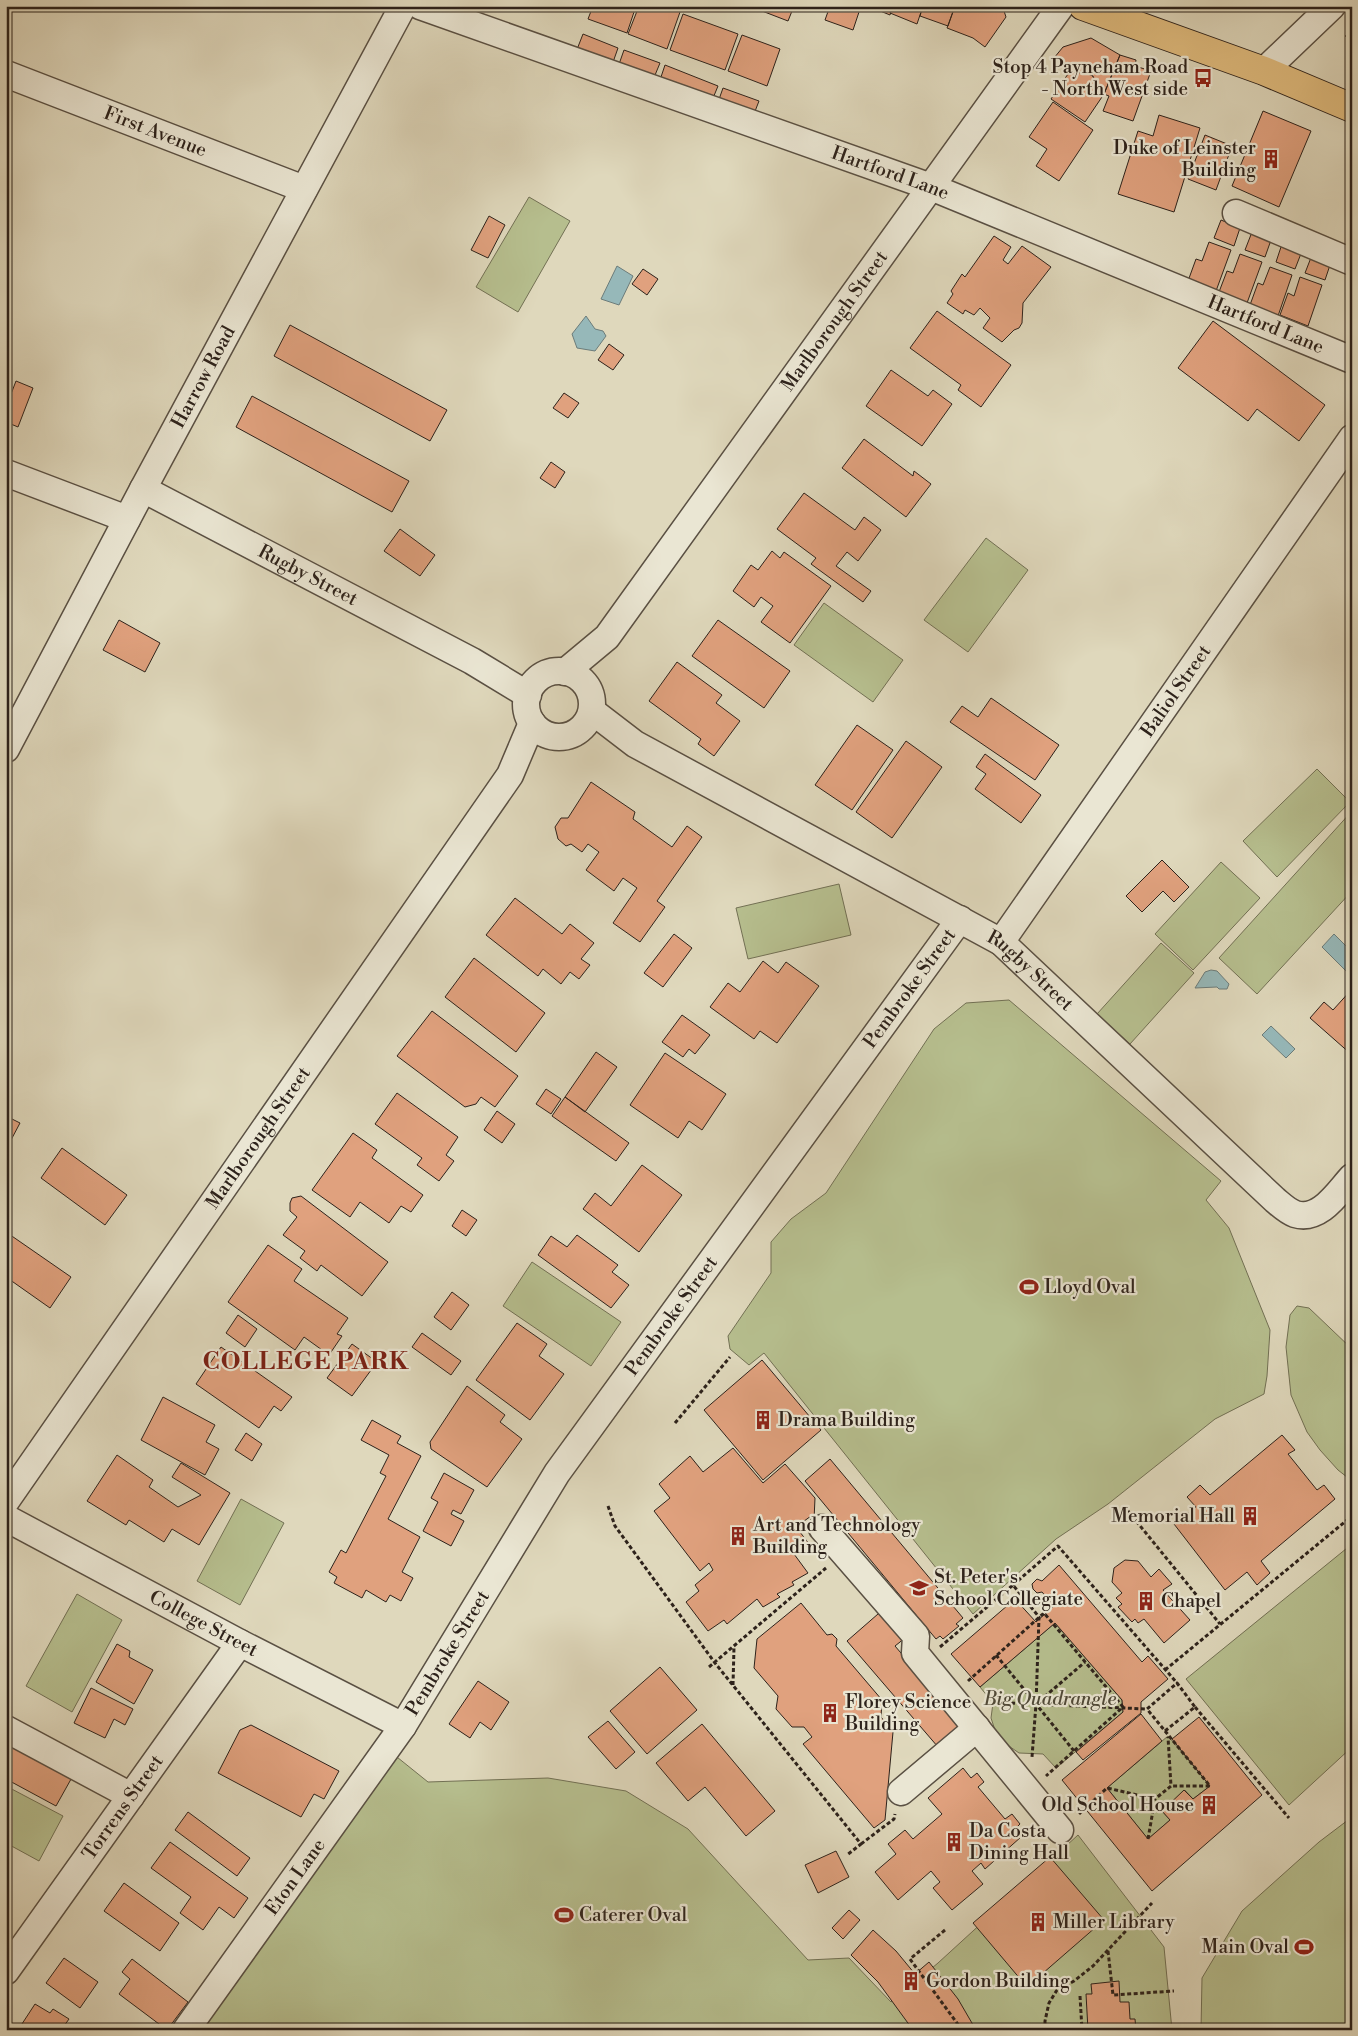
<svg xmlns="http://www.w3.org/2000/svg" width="1358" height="2036" font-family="'Libre Bodoni',serif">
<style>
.green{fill:#b6be8e;stroke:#727054}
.water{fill:#96b8b9;stroke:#6c7c7a}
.building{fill:#e0a17e;stroke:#2d221b}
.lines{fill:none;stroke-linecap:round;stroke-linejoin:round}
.minor-casing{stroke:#5a5043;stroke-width:29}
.major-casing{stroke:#2d221b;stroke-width:30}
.path{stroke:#2d221b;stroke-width:3;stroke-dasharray:4 2.5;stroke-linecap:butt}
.minor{stroke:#eae6d3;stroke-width:26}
.major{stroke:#e0bc7e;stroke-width:28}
.labels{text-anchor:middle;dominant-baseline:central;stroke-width:4.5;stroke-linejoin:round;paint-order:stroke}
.poi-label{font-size:19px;fill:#2d221b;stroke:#eae6d3;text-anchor:start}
.street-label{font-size:19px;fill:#2d221b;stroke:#eae6d3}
.park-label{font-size:19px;font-style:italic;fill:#4f4938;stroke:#eae6d3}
.district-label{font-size:24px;font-weight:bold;letter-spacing:1px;fill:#7a1f14;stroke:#eae6d3}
</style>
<rect width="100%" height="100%" fill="#dfd8bc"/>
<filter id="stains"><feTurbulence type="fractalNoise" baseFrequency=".004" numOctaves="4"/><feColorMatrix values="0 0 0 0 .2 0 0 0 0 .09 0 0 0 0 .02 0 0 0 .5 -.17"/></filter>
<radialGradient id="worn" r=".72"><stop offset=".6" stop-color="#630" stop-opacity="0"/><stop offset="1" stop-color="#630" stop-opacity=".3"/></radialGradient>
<path class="green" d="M529,197L570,221L518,312L476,287Z
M986,538L1028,570L968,652L924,620Z
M824,603L903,660L873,702L794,645Z
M1317,769L1350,802L1277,877L1243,841Z
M1352,811V891L1257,994L1219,958Z
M1221,862L1260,898L1193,970L1155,934Z
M839,884L851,935L748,959L736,908Z
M1161,943L1194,973L1130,1044L1097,1014Z
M1009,1000L1221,1181L1206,1200L1229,1228L1270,1330L1267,1376L1264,1394L1215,1419L1108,1504L1056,1539L973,1614L764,1353L749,1365L730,1349L728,1336L771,1273V1242L791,1219L826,1193L934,1029L966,1003Z
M532,1262L621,1322L591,1366L503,1306Z
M1297,1306L1309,1308L1352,1349V1481L1338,1470L1320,1450L1307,1432L1291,1395L1286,1347L1290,1315Z
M241,1499L284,1523L240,1605L197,1581Z
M1352,1544V1747L1289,1805L1186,1679Z
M77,1594L122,1620L72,1712L26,1686Z
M1055,1623L1122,1700L1123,1712L1056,1768L1043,1754L1019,1753L1006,1744L995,1730L991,1718L993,1703L980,1687Z
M1168,1736L1210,1786L1193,1799L1185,1790L1162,1811L1170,1820L1148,1839L1107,1788Z
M387,1749L428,1782L548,1778L626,1791L688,1829L808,1960L849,1958L891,2002L938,1963L1078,1835L1164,1947L1172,2030H186Z
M6,1786L63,1816L39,1861L6,1843Z
M1352,1817V2030H1201L1202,1978L1242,1911L1319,1842Z"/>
<path class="water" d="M617,266L633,276L619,305L601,299Z
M586,316L595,329L603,331L606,336L595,351L577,348L572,334Z
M1334,934L1352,952V977L1322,947Z
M1211,970L1217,971L1229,984L1227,989H1219L1217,987L1195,988L1205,972Z
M1271,1026L1295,1049L1286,1058L1262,1035Z"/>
<path class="building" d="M593,6H636L627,33L588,19Z
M639,6H664L680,12L667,49L628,34Z
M749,6H794L788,21Z
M830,6H861L853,30L825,20Z
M868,6H892L890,15Z
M892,6H923L917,24L890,13Z
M923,6H955L948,26L920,16Z
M955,6H991L1004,11L1006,17L985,47L973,38L947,28Z
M683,14L738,34L725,70L670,50Z
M1352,30V43L1345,36Z
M583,34L618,48L612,65L576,52Z
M742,35L780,49L767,86L728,71Z
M1091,38L1120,55L1104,94L1092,75L1070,71L1054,58L1063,47Z
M624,50L660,63L653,80L618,67Z
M1120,55L1136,60L1135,66L1151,71L1133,121L1103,111L1109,96L1104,94Z
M665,65L718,86L711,103L659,83Z
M1070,71L1092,75L1104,94L1085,122L1051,99Z
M723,88L759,101L752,119L717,105Z
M1053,102L1093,130L1059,181L1036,166L1047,149L1029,137Z
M1263,111L1311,131L1279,207L1232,186Z
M1159,115L1200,128L1174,212L1118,194L1138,131L1153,136Z
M1205,135L1232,146L1216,190L1188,179Z
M489,216L505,225L488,258L471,250Z
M1221,220L1240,228L1234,246L1214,238Z
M1252,232L1271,240L1265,257L1245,250Z
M994,236L1011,247L1003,260L1008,264L1022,246L1051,267L1023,303L1022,323L1019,328L1014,330L1002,342L983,328L990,318L980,308L974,315L965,310L963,314L947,303L953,294L951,291L962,274L965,277Z
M1209,242L1231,250L1216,291L1188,281L1196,259L1202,261Z
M1282,244L1302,251L1295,269L1276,262Z
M1240,254L1262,262L1247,303L1219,292L1227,271L1233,273Z
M1312,255L1331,262L1325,280L1305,273Z
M1270,267L1292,275L1278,316L1250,305L1258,283L1263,285Z
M643,269L658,279L647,295L632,284Z
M1300,277L1322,285L1308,326L1280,315L1288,293L1294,296Z
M937,311L1011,365L981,407L958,390L961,385L910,348Z
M1213,321L1325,405L1299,441L1257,409L1248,421L1178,368Z
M290,325L447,410L430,441L274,356Z
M609,344L624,355L613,370L598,360Z
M891,370L928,396L933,390L952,404L922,446L866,406Z
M16,381L33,388L18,427L6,422V407Z
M564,393L579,403L568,418L553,408Z
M252,396L409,481L392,512L236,427Z
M864,439L913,476L914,471L931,484L906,517L842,468Z
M551,462L565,472L555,488L540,478Z
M804,493L855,530L864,517L881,530L858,561L847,552L836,566L871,591L863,602L811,564L816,558L777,529Z
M400,529L435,555L420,576L384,551Z
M772,551L780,558L784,552L831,586L790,643L761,622L773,606L761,597L754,607L733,591L751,565L758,570Z
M119,620L160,643L145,672L103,650Z
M718,620L790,671L764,708L692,656Z
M677,662L722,695L716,703L740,721L714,756L698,744L701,739L649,701Z
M991,698L1059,745L1035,780L950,722L962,706L978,717Z
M857,725L893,750L852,810L815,785Z
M906,741L942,767L892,838L856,812Z
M985,754L1041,795L1021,823L975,789L986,774L976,767Z
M591,782L635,812L633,819L672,847L687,826L702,837L657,901L665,907L640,942L613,923L637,888L623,878L614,891L586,870L599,852L588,844L582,852L571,844L566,846L558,839L555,827L561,818H568Z
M1162,860L1189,887L1174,902L1163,891L1142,912L1126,896Z
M515,898L562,934L570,924L594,943L581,959L590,965L579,979L570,972L561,984L543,969L538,976L486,935Z
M674,934L692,948L663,987L644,973Z
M474,958L545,1013L516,1052L445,997Z
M763,961L778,973L786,962L819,986L777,1043L760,1031L754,1039L710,1007L728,983L740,992Z
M1352,989V1055L1310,1018L1324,1002L1333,1010Z
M432,1011L518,1076L495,1107L481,1097L476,1104L465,1107L397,1056Z
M682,1015L710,1035L695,1054L689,1049L683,1057L662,1042Z
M596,1052L617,1067L585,1112L565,1097Z
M665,1053L726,1094L702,1130L689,1121L678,1138L630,1105Z
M546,1089L561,1099L551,1114L536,1104Z
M397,1093L458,1137L446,1155L454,1161L439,1181L417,1165L422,1158L375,1124Z
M565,1097L629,1143L616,1161L552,1116Z
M497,1111L515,1124L502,1143L484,1130Z
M6,1116L20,1123L11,1140L6,1138Z
M353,1133L377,1150L372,1158L423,1195L411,1212L401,1206L389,1223L360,1202L350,1217L312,1190Z
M62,1148L127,1195L105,1225L41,1178Z
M642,1165L682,1195L639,1252L583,1209L595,1193L611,1206Z
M301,1196L388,1262L362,1296L321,1265L317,1271L300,1258L305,1251L283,1235L297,1217L290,1211V1203L292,1198Z
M462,1210L477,1220L466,1236L452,1226Z
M6,1232L71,1277L50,1308L6,1277Z
M577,1235L618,1265L612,1272L629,1285L611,1308L538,1255L551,1236L567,1247Z
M268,1245L302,1269L294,1281L348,1318L337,1334L342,1336L329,1355L304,1337L295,1350L228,1302Z
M452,1292L469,1305L451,1330L434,1317Z
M238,1315L257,1329L245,1347L226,1333Z
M517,1323L547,1344L539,1356L564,1374L530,1420L476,1380Z
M422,1333L461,1361L451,1375L412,1347Z
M352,1344L377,1362L352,1396L327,1378Z
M221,1347L292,1397L281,1411L274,1406L259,1428L196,1384Z
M762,1360L821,1430L763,1480L704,1410Z
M467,1386L505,1415L500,1422L522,1439L487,1487L431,1449L430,1442Z
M163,1397L215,1425L206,1442L219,1449L205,1475L141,1440Z
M372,1420L401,1436L397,1443L421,1456L388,1519L420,1537L402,1572L413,1578L401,1601L390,1595L386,1602L366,1590L362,1598L334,1583L337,1577L329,1572L341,1550L346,1553L386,1476L380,1473L389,1455L361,1440Z
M246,1433L262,1444L252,1461L235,1450Z
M1282,1435L1295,1450L1288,1454L1317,1490L1324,1485L1335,1499L1261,1561L1270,1573L1257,1585L1247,1572L1225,1590L1174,1524L1196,1507L1187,1497L1200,1485L1210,1495Z
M733,1448L763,1483L785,1464L815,1498L814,1520L811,1516L796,1527L810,1545L794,1554L808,1573L792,1582L794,1585L777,1594L780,1597L763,1607L757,1599L727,1624L724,1620L708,1631L686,1602L699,1591L695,1585L713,1570L709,1563L700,1571L654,1511L670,1498L659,1484L690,1456L703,1472Z
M117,1455L153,1480L149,1487L178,1507L201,1495L172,1477L181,1463L230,1493L199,1545L172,1529L164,1542L129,1520L126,1525L87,1501Z
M830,1459L963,1618L956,1624L959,1626L943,1639L940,1636L936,1639L805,1481Z
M444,1473L474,1490L461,1514L453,1510L451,1514L464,1521L451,1546L423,1531L438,1502L431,1498Z
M1125,1560L1138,1561L1151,1577L1159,1569L1172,1584L1163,1590L1190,1620L1164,1643L1144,1619L1138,1623L1135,1619L1132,1622L1118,1607L1122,1604L1116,1598L1122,1593L1112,1582L1114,1568Z
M1059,1565L1142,1662L1148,1656L1168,1679L1141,1702V1713L1083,1760L1076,1752L1123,1712L1122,1700L1055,1623L980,1687L951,1654L1015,1599L1036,1622L1054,1606L1042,1592L1037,1593L1033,1589L1032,1584L1037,1579L1042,1581Z
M801,1603L827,1635L832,1634L837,1639L836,1646L882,1700L881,1717L893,1732L885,1820L874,1828L803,1744L812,1737L804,1727H792L776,1709L778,1696L754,1668L757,1639Z
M886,1607L910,1634L895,1646L963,1726L938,1747L847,1641Z
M117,1644L130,1651L129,1657L153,1670L134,1704L96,1682Z
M660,1667L697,1710L647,1754L610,1711Z
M478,1681L509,1702L491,1730L480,1722L470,1738L449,1724Z
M91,1688L133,1709L125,1725L114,1719L105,1738L74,1723Z
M1141,1714L1162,1741L1107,1788L1148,1839L1170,1820L1162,1811L1184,1790L1193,1799L1210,1786L1172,1739L1199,1717L1262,1795L1152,1891L1062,1780Z
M608,1721L635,1752L616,1769L588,1737Z
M702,1724L775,1811L746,1836L705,1787L688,1801L656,1763Z
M251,1725L339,1771L324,1799L314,1794L301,1817L218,1773L240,1730Z
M6,1735L75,1772L56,1806L6,1779Z
M963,1768L971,1778L977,1773L984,1782L978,1787L1005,1819L1012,1814L1020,1824L1014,1830L1021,1837L985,1869L981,1863L972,1871L983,1884L952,1910L933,1888L940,1882L931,1871L898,1900L875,1872L896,1854L888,1844L905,1830L913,1839L942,1814L928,1798Z
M188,1812L250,1858L237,1876L175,1830Z
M170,1842L248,1898L234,1918L219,1907L203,1930L180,1913L191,1897L151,1868Z
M836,1851L849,1877L818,1893L805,1865Z
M1050,1857L1104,1920L1027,1987L973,1923Z
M124,1883L179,1923L160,1951L104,1911Z
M849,1910L860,1920L843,1939L832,1928Z
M873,1930L896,1951L915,1974L929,1962L958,1999L976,2030H913L878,1982L851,1955Z
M64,1958L98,1982L80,2008L46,1983Z
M132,1959L188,2002L167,2030L119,1994L130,1979L122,1972Z
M1119,1981L1120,2002H1129L1130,2019H1135L1136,2030H1088L1086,1994H1092L1091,1984Z
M35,2004L50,2013L53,2009L69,2019L64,2026L70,2030H18Z"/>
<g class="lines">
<g class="minor-casing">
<g id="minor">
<path id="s1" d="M420,6L931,187L1352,360"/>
<path d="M1264,71L1332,6"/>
<path id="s2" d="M6,74L304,189"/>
<path d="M1236,213L1352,262"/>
<path d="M6,473L127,519"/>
<path id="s3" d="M143,489L472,661L528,695"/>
<circle cx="559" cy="704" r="33"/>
<path id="s4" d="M565,672L607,637L1061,6"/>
<path id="s5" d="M592,711L635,744L1001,942L1275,1200C1281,1205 1287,1211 1295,1214C1320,1222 1338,1192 1352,1177"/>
<path id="s6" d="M6,749L143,489L403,6"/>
<path id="s7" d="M1001,942L1352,438"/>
<path id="s8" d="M6,1501L510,775L532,723"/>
<path id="s9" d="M6,1518L240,1643L403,1726"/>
<path d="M822,1528L916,1636L915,1653L1060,1830"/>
<path d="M6,1729L131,1796"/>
<path d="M901,1792L977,1728"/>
<path id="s10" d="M6,1971L240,1643"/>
<path id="s11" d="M186,2030L403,1726L557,1473L960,919"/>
</g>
</g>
<g class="major-casing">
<path id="major" d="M1083,6L1264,71L1352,108"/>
</g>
<path class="path" d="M675,1423L730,1357
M608,1506L615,1526L715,1663L861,1844L847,1855
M1128,1511L1220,1624
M1013,1585L1058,1546L1177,1683
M940,1647L1013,1585L1039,1617L1036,1704L1032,1757
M996,1655L1036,1704
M709,1667L826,1568
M1165,1670L1352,1516
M968,1681L1044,1613L1123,1707L1046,1776
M733,1685L734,1647
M985,1702L1147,1709
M1195,1707L1289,1818
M1165,1731L1195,1707L1177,1683L1147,1709L1210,1786H1171
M1074,1751L1036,1704L1085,1662
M1079,1814L1107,1788L1155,1799L1171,1786L1168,1737
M1148,1839L1155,1799
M861,1844L894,1819L895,1814
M945,1930L910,1959L962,2030
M1108,1951L1113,1995L1174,1991
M1080,1996L1082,2030
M1045,2030V2021L1049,2003L1057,1990L1074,1981L1093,1966L1152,1903"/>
<use href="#minor" class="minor"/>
<use href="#major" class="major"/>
</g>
<defs>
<g id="bus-bare" transform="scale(1.5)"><path d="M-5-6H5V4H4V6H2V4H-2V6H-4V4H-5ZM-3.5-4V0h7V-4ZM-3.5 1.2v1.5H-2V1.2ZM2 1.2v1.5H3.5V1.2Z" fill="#8f2418" stroke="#eae6d3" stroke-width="2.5" paint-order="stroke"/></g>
<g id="building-bare" transform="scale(1.5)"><path d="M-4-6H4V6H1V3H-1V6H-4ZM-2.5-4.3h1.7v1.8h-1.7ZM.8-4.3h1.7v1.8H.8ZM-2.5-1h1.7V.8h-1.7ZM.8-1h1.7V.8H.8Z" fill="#8f2418" stroke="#eae6d3" stroke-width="2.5" paint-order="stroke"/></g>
<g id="stadium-bare" transform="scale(1.5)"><path d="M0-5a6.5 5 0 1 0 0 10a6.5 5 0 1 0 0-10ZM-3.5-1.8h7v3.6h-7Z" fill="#8f2418" stroke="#eae6d3" stroke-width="2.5" paint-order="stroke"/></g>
<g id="school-bare" transform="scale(1.5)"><path d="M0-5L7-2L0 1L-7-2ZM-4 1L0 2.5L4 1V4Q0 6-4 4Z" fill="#8f2418" stroke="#eae6d3" stroke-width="2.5" paint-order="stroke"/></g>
</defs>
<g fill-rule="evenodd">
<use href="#bus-bare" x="1203" y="78"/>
<use href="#building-bare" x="1271" y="159"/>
<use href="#stadium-bare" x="1029" y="1287"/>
<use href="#building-bare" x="763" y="1420"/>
<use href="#building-bare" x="1250" y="1516"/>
<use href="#building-bare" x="738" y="1536"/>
<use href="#school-bare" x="919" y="1588"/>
<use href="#building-bare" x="1146" y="1601"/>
<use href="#building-bare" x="830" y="1713"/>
<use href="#building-bare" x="1209" y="1805"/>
<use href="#building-bare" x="954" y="1842"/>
<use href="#stadium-bare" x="564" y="1915"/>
<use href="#building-bare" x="1038" y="1922"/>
<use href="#stadium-bare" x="1304" y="1947"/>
<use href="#building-bare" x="911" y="1981"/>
</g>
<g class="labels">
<g class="poi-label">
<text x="1188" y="67" text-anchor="end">Stop 4 Payneham Road<tspan x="1188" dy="22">- North West side</tspan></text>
<text x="1256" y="148" text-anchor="end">Duke of Leinster<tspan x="1256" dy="22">Building</tspan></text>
<text x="1044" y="1287">Lloyd Oval</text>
<text x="778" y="1420">Drama Building</text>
<text x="1235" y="1516" text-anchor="end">Memorial Hall</text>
<text x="753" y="1525">Art and Technology<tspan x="753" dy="22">Building</tspan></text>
<text x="934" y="1577">St. Peter's<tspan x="934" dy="22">School Collegiate</tspan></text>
<text x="1161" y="1601">Chapel</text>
<text x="845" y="1702">Florey Science<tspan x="845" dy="22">Building</tspan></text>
<text x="1194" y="1805" text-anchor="end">Old School House</text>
<text x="969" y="1831">Da Costa<tspan x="969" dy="22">Dining Hall</tspan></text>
<text x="579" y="1915">Caterer Oval</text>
<text x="1053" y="1922">Miller Library</text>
<text x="1289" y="1947" text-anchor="end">Main Oval</text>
<text x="926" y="1981">Gordon Building</text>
</g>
<g class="street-label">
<text stroke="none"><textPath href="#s2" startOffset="160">First Avenue</textPath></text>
<text stroke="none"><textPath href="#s1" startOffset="499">Hartford Lane</textPath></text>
<text stroke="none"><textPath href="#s4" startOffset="444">Marlborough Street</textPath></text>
<text stroke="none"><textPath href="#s1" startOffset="904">Hartford Lane</textPath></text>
<text stroke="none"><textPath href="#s6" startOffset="421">Harrow Road</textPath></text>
<text stroke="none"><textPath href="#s3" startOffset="186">Rugby Street</textPath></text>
<text stroke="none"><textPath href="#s7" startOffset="306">Baliol Street</textPath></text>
<text stroke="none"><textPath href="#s5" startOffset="511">Rugby Street</textPath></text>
<text stroke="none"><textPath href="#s11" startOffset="1269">Pembroke Street</textPath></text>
<text stroke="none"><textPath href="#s8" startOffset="442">Marlborough Street</textPath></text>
<text stroke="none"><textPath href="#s11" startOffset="864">Pembroke Street</textPath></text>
<text stroke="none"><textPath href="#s9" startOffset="224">College Street</textPath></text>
<text stroke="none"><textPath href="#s11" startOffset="459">Pembroke Street</textPath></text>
<text stroke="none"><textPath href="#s10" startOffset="201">Torrens Street</textPath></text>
<text stroke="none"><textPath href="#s11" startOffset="188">Eton Lane</textPath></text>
</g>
<g class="park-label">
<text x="1050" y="1699">Big Quadrangle</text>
</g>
<g class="district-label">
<text x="306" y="1362">COLLEGE PARK</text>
</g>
</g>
<rect width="1358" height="2036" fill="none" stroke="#dfd8bc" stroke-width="25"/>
<rect x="8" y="8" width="1343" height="2021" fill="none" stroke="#2d221b" stroke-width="2.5"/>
<rect x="12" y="12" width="1333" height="2011" fill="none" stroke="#2d221b"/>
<rect width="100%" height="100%" filter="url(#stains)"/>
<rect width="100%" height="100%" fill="url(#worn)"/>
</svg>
